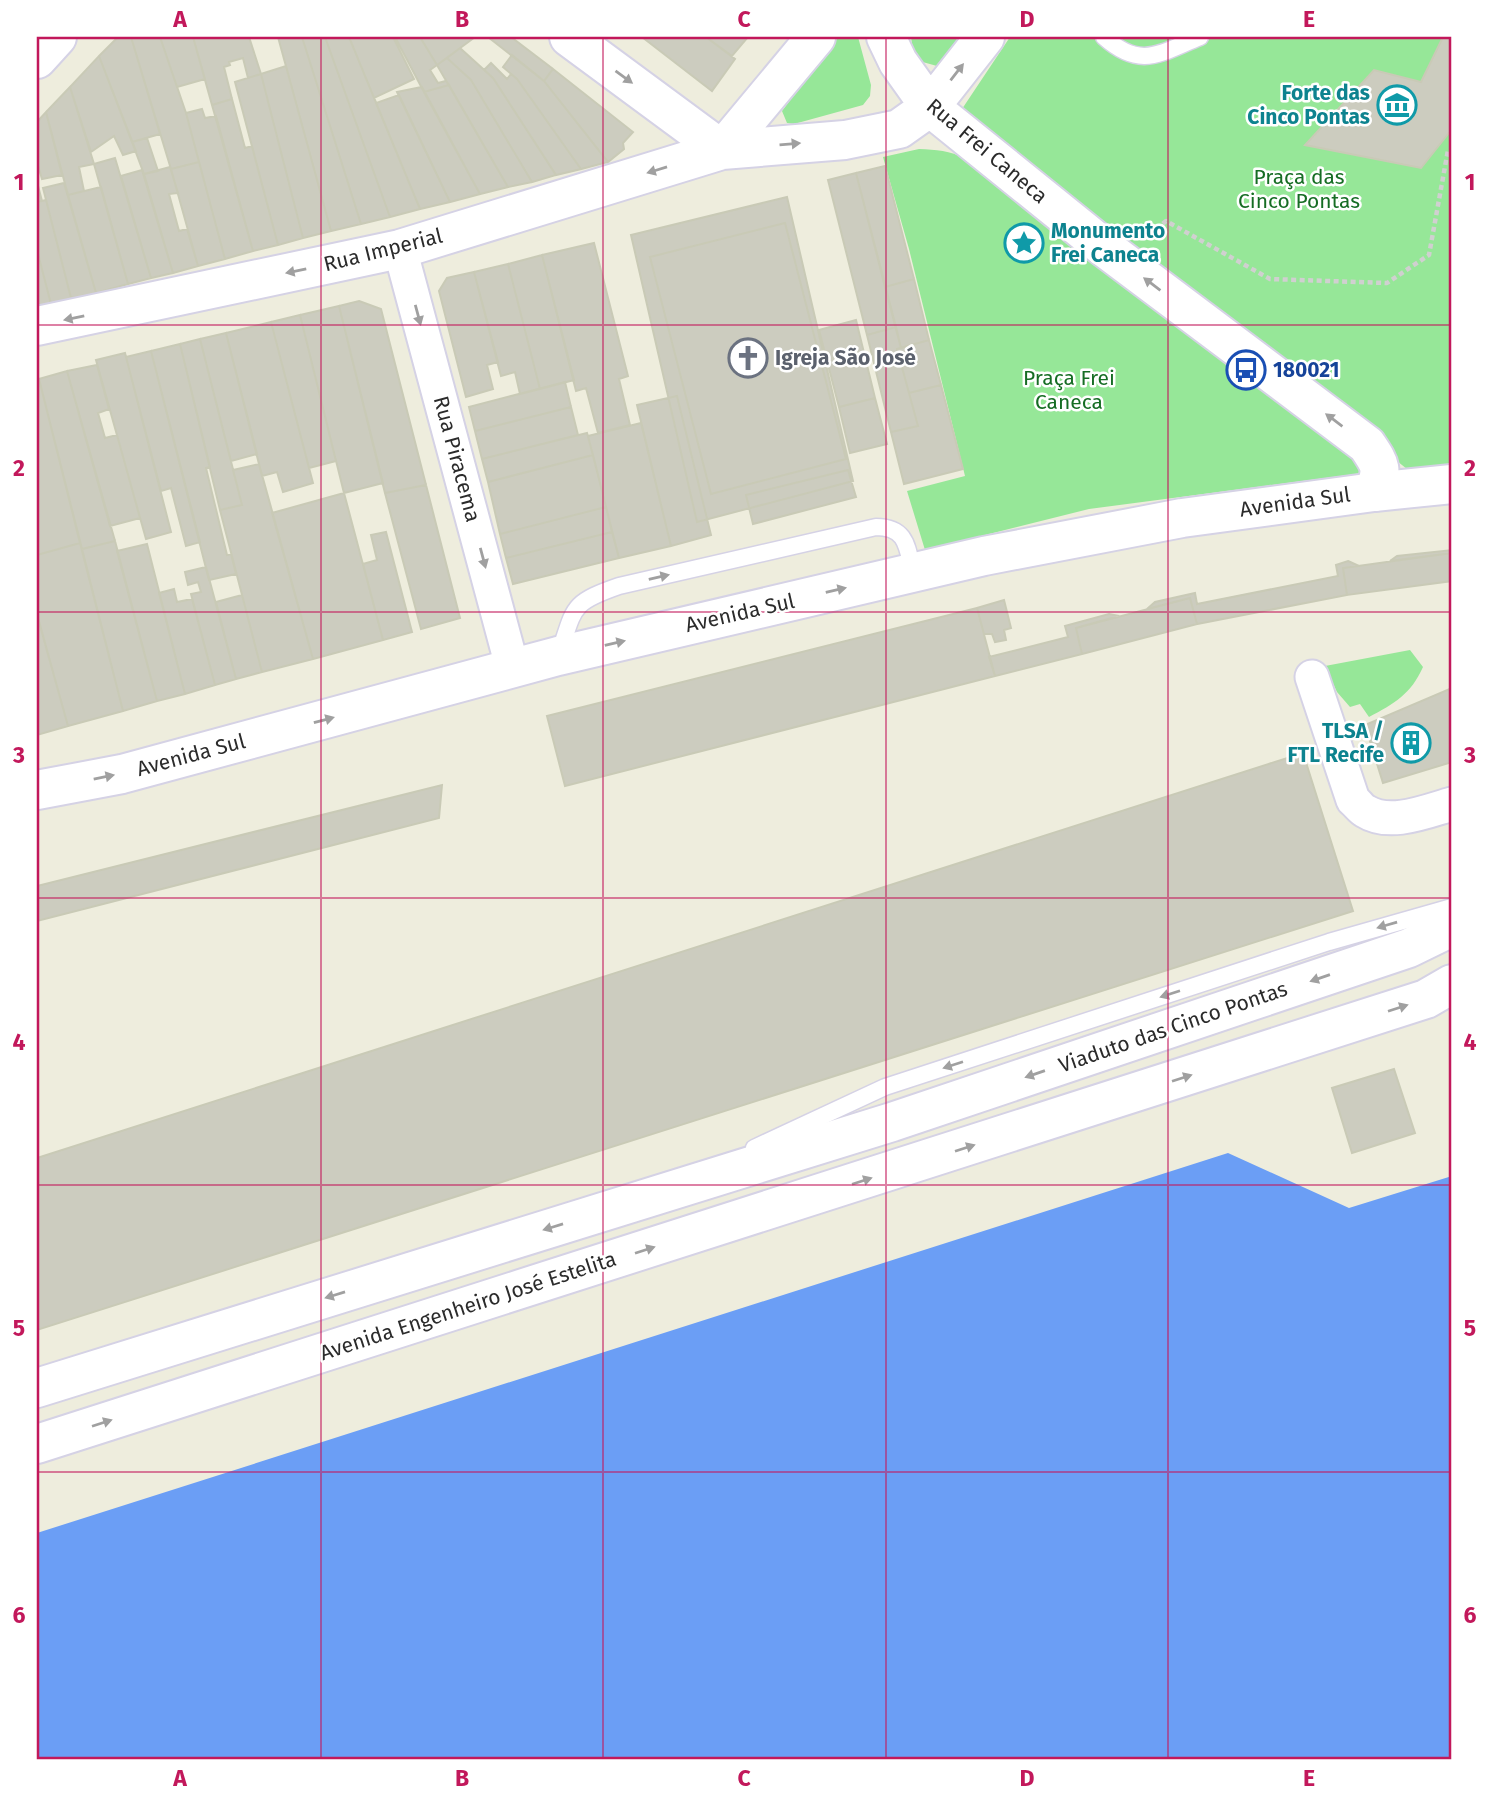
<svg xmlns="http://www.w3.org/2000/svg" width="1489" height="1797" font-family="'Fira Sans',sans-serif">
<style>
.green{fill:#96e798}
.water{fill:#6b9ef5}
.building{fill:#ccccbf;stroke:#c9cab6;stroke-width:2}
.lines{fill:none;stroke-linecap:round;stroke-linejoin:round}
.service-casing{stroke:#d5d2e5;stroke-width:19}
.minor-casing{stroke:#d5d2e5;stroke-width:37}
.tertiary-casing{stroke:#d5d2e5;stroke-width:42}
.secondary-casing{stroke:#d5d2e5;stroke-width:42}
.path{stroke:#d0d0d0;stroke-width:4.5;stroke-dasharray:5 3.5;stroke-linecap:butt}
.service{stroke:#fff;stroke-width:16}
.minor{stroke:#fff;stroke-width:33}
.tertiary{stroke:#fff;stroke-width:38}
.secondary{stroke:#fff;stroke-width:38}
.oneway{fill:#a0a0a0}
.grid{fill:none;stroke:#c2185b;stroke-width:2;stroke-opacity:0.55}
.labels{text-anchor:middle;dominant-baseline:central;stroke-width:5;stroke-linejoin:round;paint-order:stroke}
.culture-label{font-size:21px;font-weight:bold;fill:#0d838f;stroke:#fff;text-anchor:end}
.street-label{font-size:21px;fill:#2b2b2b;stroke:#fff}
.park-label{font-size:21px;fill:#166d24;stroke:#fff}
.worship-label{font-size:21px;font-weight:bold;fill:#5b616d;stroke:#fff;text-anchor:start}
.transit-label{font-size:21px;font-weight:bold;fill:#164399;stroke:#fff;text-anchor:start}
.neatline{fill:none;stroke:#c2185b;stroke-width:2.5}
.grid-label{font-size:23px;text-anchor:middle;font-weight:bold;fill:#c2185b}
</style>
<rect width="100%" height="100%" fill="#eeeddd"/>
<path class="green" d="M837,37H858L871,85L870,96L863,105L794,124L787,123L782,111Z
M911,37H967L943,63L937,66L919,61L913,50Z
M1010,37H1452V469L1412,473L960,112Z
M919,149C936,150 950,150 965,159L1371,472L1089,509L925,550L907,491L965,476L909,249L883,157Z
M1410,650L1423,667C1411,694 1394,704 1369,717L1360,704L1350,707L1337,692L1325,666Z"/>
<path class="water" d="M1228,1153L1349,1208L1452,1176V1760H37V1533Z"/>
<path class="building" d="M118,37H131L160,134L132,142L99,56Z
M131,37H160L186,113L199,162L171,169Z
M160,37H193L205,79L177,87Z
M193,37H249L261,74L248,78L243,58L229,62L230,65L224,67L232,99L212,105Z
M278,37H302L361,224L331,231Z
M302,37H325L390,217L361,224Z
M325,37H349L420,209L390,217Z
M349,37H393L414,79L374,98Z
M395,37H420L437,65L430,70L438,83L446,81L449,85L424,92Z
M420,37H475L437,65Z
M488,37H511L553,69L544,81Z
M642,37H706L735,59L712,91Z
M706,37H748L732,56Z
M1443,37H1452V129L1421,168L1305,145L1374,70L1421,82Z
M460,48L493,78L556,175L532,182L471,80L447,58Z
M512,55L544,81L608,162L581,169L517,79L503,67Z
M99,56L136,151L123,155L114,136L91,152L70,87Z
M447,58L471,80L532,182L508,187L437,65Z
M491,63L507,79L511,74L517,79L581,169L556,175L493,78L484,70Z
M286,66L331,231L303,238L261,74Z
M553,69L633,132L623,143L624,149L608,162L544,81Z
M261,74L303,238L278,245L235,82Z
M449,85L508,187L480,194L424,92Z
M70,87L94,164L79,167L84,191L68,195L46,112Z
M422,87L480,194L450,202L397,92Z
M399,95L450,202L420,209L376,103Z
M232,99L245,148L252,146L278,245L253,251L212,105Z
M202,109L205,118L216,116L253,251L225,259L186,113Z
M46,112L62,175L42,179L37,162V122Z
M147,138L158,171L144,174L132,142Z
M115,158L151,278L128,284L94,164Z
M199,162L225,259L198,266L171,169Z
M885,166L914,279L885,287L856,173Z
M170,167L178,193L169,194L179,231L187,229L198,266L173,273L144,174Z
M142,170L173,273L151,278L121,176Z
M856,173L896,327L867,335L828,180Z
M37,182L42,201L37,202Z
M64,183L96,293L71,298L43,188Z
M101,187L128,284L96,293L68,195Z
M787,197L853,481L697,522L631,235Z
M46,200L71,298L51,304L37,250V202Z
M785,223L846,459L711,494L650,257Z
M594,243L628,376L619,379L630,425L598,433L586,388L576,391L542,255Z
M37,250L51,304L37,308Z
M542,255L574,380L540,389L508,264Z
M508,264L540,389L520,394L515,372L501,376L474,272Z
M474,272L498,362L487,365L493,389L466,397L439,291L447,278Z
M914,279L929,340L901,348L885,287Z
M359,301L381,309L426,485L385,493L339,306Z
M339,306L383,483L344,493L300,315Z
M300,315L336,461L309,468L271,322Z
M856,320L875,398L839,407L819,330Z
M271,322L313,483L283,492L277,472L262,476L226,333Z
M896,327L901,348L897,349L918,426L891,432L867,335Z
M226,333L257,454L231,461L200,339Z
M200,339L242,505L220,510L180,344Z
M929,340L941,385L909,393L897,349Z
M180,344L210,467L206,468L227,555L231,554L236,574L209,580L151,351Z
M151,351L200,542L186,546L171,488L161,491L126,357Z
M125,353L171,532L146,539L96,360Z
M97,365L109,409L98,413L105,438L117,435L140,518L110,526L67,371Z
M67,371L115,541L82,549L39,379Z
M39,379L80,543L37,555V380Z
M565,382L571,407L475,431L469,407Z
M941,385L963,469L904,484L891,432L918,426L909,393Z
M677,396L711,535L671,546L637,405Z
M875,398L887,444L850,453L839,407Z
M571,407L578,435L482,459L475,431Z
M641,423L671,546L619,558L588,436Z
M587,433L593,455L488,482L482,459Z
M593,455L606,507L500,534L488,482Z
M259,464L313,659L262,672L220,510L242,505L233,470Z
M848,470L856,497L753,524L746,495Z
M426,485L460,618L421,629L385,493Z
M344,493L383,640L313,659L272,513Z
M606,507L612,532L506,558L500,534Z
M386,532L412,632L383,640L363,564L377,560L371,535Z
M612,532L619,558L513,584L506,558Z
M115,541L157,701L123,711L82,549Z
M80,543L123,711L68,726L37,614V555Z
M147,544L185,694L157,701L117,551Z
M1452,550V553L1390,561L1397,556Z
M1452,553V581L1347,595L1343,568Z
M1348,561L1359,566L1343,568L1347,595L1197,624L1190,598L1147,609L1155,602L1195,593L1197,604L1338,576L1336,565Z
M206,567L236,679L215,685L191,594L201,592L198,582L188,585L185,572Z
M174,589L177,602L192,599L215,685L185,694L159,593Z
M242,595L262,672L236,679L216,602Z
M1190,598L1197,624L1082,654L1076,628Z
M1004,600L1011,628L1004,630L1006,640L995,642L992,634H984L977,608Z
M977,608L995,676L565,786L547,716Z
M1109,614L1119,616L1076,628L1082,654L995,676L989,657L1068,637L1065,626Z
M37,615L68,726L37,735Z
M1452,688V762L1383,783L1365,725Z
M1303,753L1353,911L37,1330V1158Z
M442,785L439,818L37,921V886Z
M1394,1069L1415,1133L1352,1153L1332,1088Z"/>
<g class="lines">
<g class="service-casing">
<path id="service" d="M1104,37C1141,70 1160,53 1200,37
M559,654C575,607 570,603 619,586L876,527C907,527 907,547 913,572
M754,1148L885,1087L1329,942L1452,907"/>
</g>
<g class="minor-casing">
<path id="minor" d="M400,249L513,670
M1312,677L1353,800C1357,803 1361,809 1365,811C1390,827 1427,811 1452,804"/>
</g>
<g class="tertiary-casing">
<path id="tertiary" d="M569,37L722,150
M886,37L898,62L930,107L1101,245L1367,445C1381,466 1383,468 1374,492
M722,150L816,37
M37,326L400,249L722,150L845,140L899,129L930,107L985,37"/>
</g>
<g class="secondary-casing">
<path id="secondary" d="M37,59L57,37
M37,790L122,774L558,656L984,556L1182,518L1374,492L1452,484
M37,1388L892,1122L1409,948L1452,927
M37,1444L1426,999L1452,984"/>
</g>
<path class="path" d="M1150,235L1166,221L1270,279L1387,283L1429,255L1448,150L1452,148"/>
<use href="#service" class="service"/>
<use href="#minor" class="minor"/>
<use href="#tertiary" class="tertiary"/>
<use href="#secondary" class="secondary"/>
</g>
<defs><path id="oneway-solid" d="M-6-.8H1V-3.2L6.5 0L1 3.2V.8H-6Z" transform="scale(1.75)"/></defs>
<g class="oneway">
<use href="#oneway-solid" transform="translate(957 72) rotate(-52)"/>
<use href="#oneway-solid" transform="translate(624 77) rotate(36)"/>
<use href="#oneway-solid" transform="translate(790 144) rotate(-5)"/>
<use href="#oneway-solid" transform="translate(657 170) rotate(163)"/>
<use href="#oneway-solid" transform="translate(296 271) rotate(168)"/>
<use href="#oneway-solid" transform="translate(1152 284) rotate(-143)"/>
<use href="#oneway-solid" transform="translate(418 315) rotate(75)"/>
<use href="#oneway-solid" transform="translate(74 318) rotate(168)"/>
<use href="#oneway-solid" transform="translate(1334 420) rotate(-143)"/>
<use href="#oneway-solid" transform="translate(483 558) rotate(75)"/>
<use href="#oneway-solid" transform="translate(659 577) rotate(-13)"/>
<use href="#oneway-solid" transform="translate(836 590) rotate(-13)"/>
<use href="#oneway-solid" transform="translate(615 643) rotate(-13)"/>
<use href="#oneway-solid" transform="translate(324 720) rotate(-15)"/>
<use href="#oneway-solid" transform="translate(104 777) rotate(-11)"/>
<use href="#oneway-solid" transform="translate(1387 925) rotate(164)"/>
<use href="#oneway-solid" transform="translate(1320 978) rotate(161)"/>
<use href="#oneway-solid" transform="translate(1170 994) rotate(162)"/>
<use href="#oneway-solid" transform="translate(1398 1008) rotate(-18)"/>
<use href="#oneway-solid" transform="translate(953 1065) rotate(162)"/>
<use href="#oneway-solid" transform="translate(1035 1074) rotate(161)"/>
<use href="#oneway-solid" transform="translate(1182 1078) rotate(-18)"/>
<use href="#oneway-solid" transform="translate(965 1148) rotate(-18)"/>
<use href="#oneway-solid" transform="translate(862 1181) rotate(-18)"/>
<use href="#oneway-solid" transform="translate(553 1227) rotate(163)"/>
<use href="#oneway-solid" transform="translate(645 1250) rotate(-18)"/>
<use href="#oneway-solid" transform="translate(335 1295) rotate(163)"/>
<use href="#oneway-solid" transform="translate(102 1423) rotate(-18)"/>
</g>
<path class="grid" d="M321,37V1760M603,37V1760M886,37V1760M1168,37V1760M37,325H1452M37,612H1452M37,898H1452M37,1185H1452M37,1472H1452"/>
<defs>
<g id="museum-ring" transform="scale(2.0125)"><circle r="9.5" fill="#fff" stroke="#0f9aa8" stroke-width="1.5"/><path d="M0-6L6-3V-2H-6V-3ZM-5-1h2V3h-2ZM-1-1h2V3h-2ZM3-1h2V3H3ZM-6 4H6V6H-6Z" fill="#0f9aa8"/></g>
<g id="sight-ring" transform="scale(2.0125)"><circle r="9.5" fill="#fff" stroke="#0f9aa8" stroke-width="1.5"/><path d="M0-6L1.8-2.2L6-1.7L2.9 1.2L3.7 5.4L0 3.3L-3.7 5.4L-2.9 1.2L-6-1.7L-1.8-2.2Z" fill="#0f9aa8"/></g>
<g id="church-ring" transform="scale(2.0125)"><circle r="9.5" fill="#fff" stroke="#6b7280" stroke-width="1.5"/><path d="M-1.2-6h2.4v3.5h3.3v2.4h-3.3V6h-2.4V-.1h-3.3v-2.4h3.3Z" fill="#6b7280"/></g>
<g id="bus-ring" transform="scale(2.0125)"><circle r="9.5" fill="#fff" stroke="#1a4fb4" stroke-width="1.5"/><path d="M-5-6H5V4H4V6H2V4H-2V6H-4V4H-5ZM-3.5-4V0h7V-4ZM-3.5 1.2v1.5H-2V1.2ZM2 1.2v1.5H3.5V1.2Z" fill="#1a4fb4"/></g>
<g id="building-ring" transform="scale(2.0125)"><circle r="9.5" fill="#fff" stroke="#0f9aa8" stroke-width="1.5"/><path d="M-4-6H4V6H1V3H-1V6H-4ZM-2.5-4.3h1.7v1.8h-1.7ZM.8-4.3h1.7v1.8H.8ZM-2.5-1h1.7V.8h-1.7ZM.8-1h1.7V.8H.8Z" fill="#0f9aa8"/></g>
</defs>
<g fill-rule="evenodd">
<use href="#museum-ring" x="1397" y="105"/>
<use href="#sight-ring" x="1024" y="243"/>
<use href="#church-ring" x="748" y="358"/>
<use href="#bus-ring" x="1246" y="370"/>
<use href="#building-ring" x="1411" y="743"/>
</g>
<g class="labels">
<g class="culture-label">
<text x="1370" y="93">Forte das<tspan x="1370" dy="24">Cinco Pontas</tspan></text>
<text x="1051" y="231" text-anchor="start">Monumento<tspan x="1051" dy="24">Frei Caneca</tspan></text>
<text x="1384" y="731">TLSA /<tspan x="1384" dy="24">FTL Recife</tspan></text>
</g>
<g class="street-label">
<text transform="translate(987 151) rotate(40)">Rua Frei Caneca</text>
<text transform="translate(383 250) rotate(-14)">Rua Imperial</text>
<text transform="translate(457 459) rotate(75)">Rua Piracema</text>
<text transform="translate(1295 502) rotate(-8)">Avenida Sul</text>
<text transform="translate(740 613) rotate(-13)">Avenida Sul</text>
<text transform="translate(191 755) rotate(-15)">Avenida Sul</text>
<text transform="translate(1173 1027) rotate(-19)">Viaduto das Cinco Pontas</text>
<text transform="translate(468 1306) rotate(-18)">Avenida Engenheiro José Estelita</text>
</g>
<g class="park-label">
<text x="1299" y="177">Praça das<tspan x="1299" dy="24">Cinco Pontas</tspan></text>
<text x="1069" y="378">Praça Frei<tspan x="1069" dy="24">Caneca</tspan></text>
</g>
<g class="worship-label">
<text x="775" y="358">Igreja São José</text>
</g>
<g class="transit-label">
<text x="1273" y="370">180021</text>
</g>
</g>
<rect width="1489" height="1797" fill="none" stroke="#ffffff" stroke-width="77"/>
<rect x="38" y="38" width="1412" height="1720" class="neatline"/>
<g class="grid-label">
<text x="180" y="27">A</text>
<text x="462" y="27">B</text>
<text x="744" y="27">C</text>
<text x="1027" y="27">D</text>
<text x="1309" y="27">E</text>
<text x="19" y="190">1</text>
<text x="1470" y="190">1</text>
<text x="19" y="476">2</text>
<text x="1470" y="476">2</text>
<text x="19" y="763">3</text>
<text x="1470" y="763">3</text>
<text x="19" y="1050">4</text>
<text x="1470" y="1050">4</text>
<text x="19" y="1336">5</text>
<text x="1470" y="1336">5</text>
<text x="19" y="1623">6</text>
<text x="1470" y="1623">6</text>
<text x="180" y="1786">A</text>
<text x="462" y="1786">B</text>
<text x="744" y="1786">C</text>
<text x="1027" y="1786">D</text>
<text x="1309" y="1786">E</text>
</g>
</svg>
